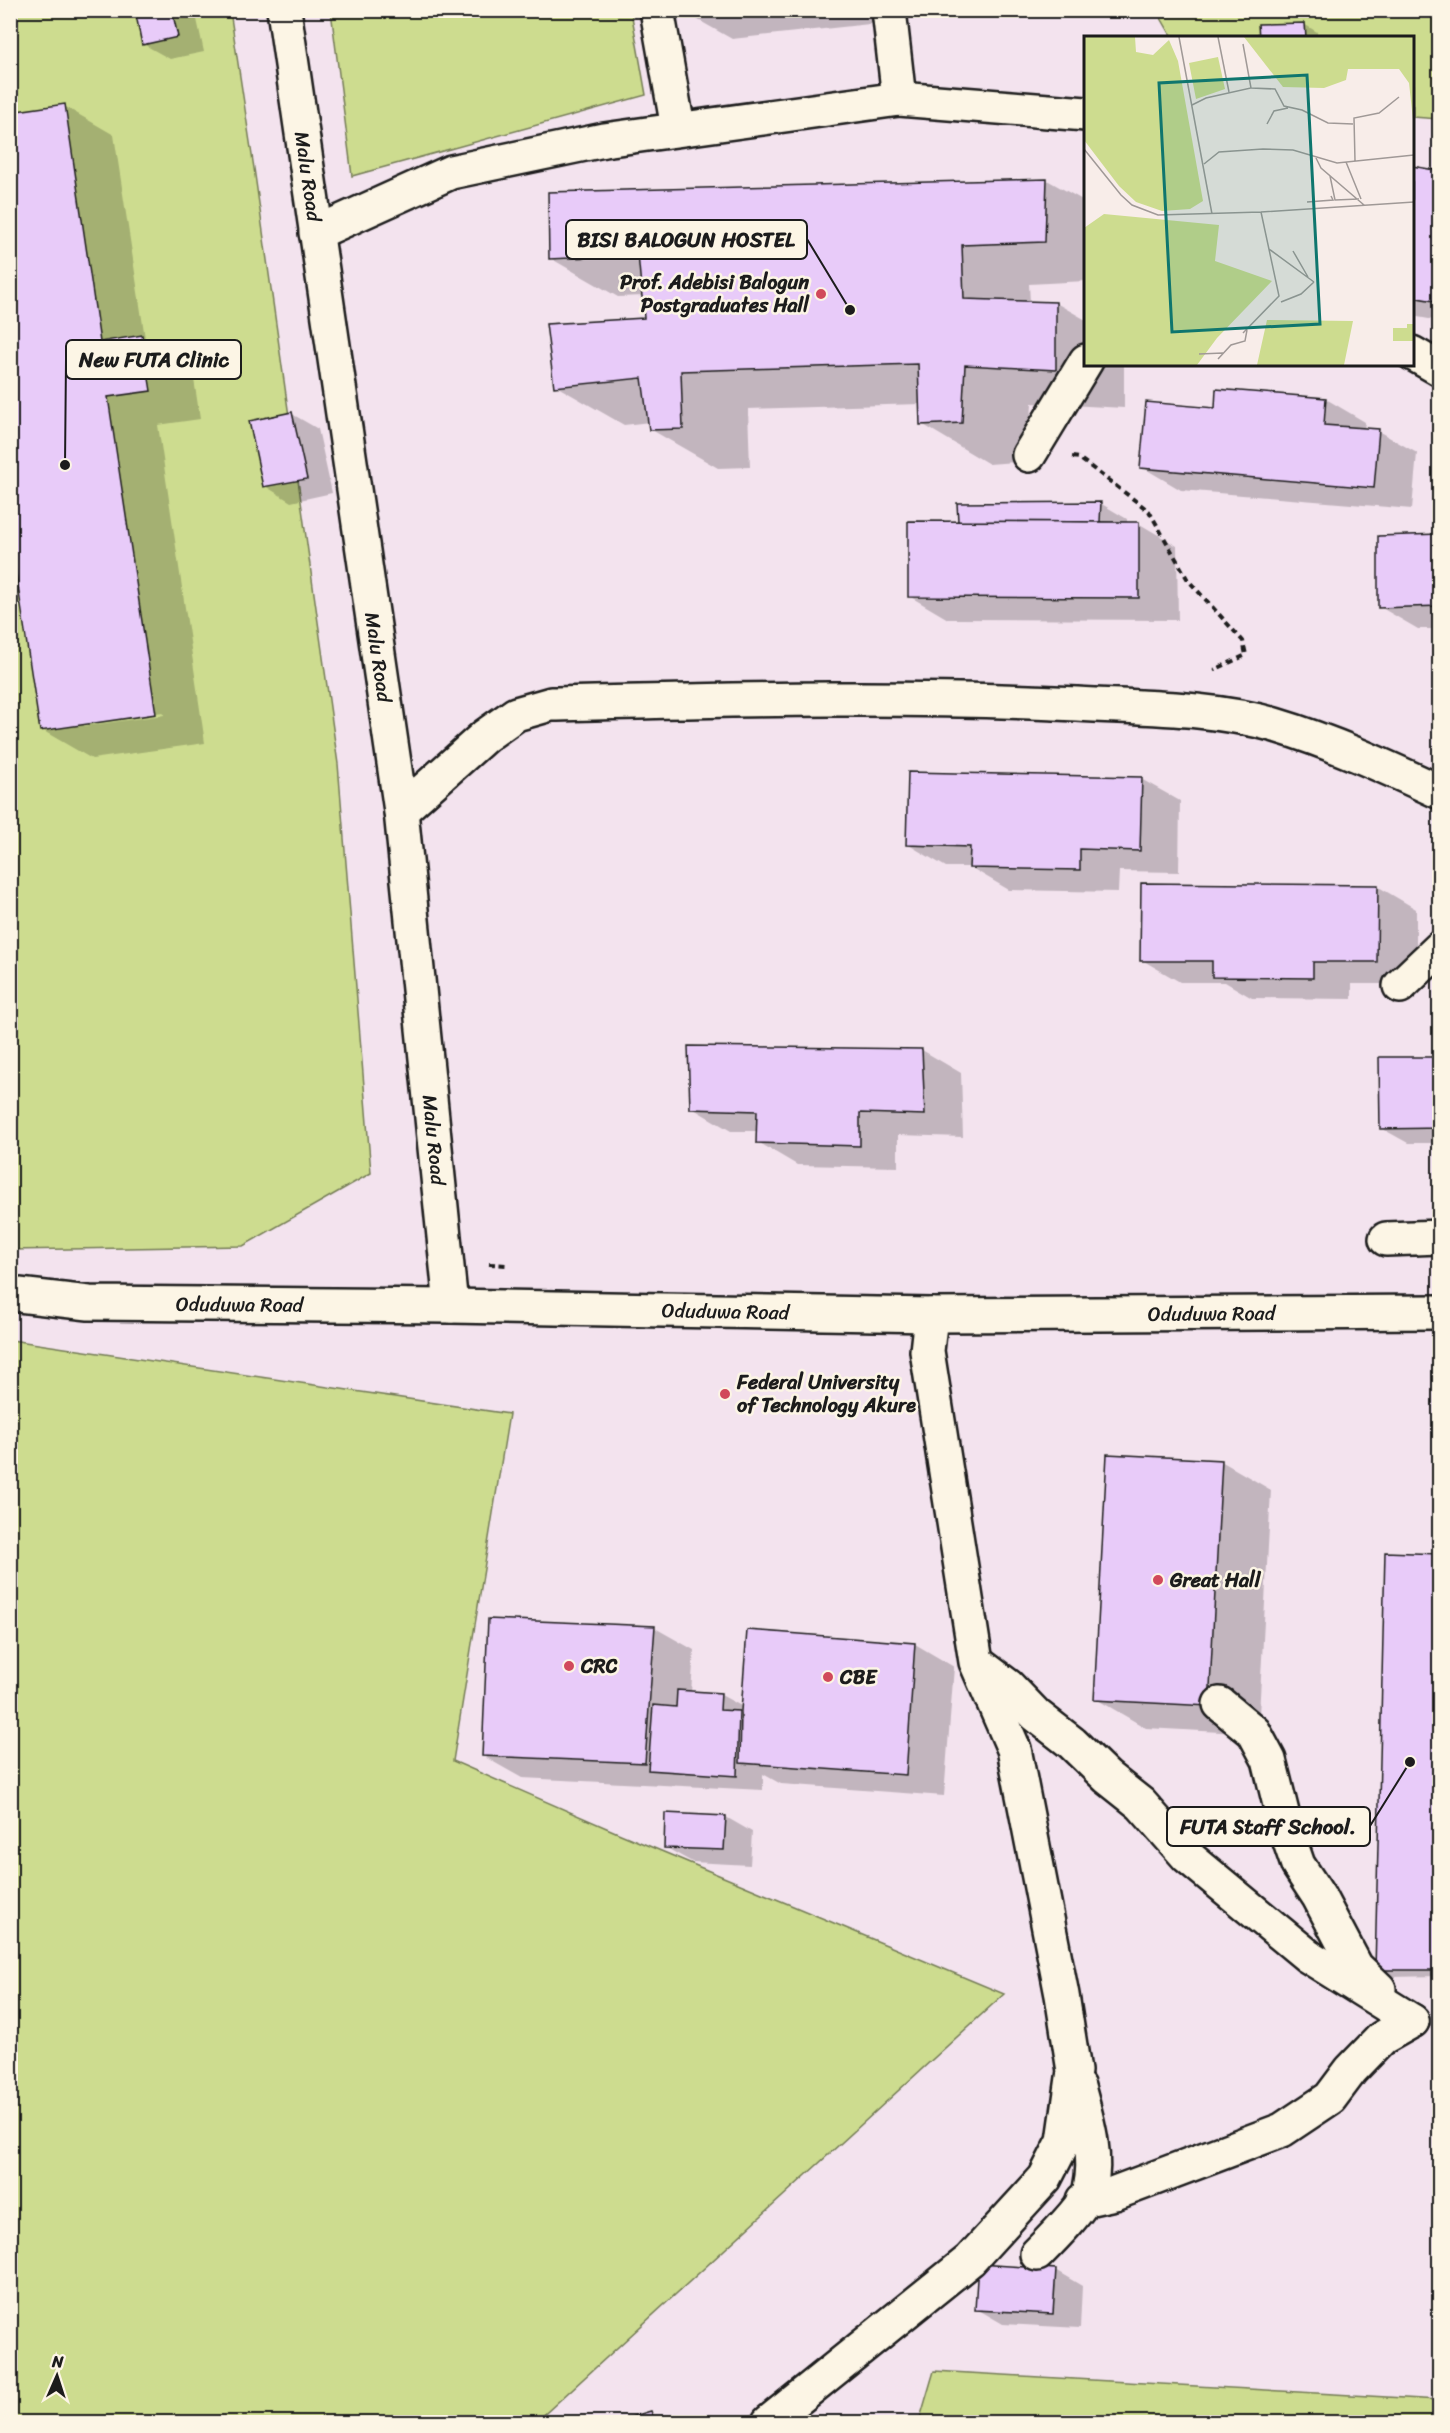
<svg xmlns="http://www.w3.org/2000/svg" width="1450" height="2433" font-family="Sriracha,sans-serif">
<style>
.built{fill:#f3e3ee;fill-rule:evenodd}
.green{fill:#cddc8f;stroke:#747c56;stroke-width:1.5}
.shadow{fill:#0003;fill-rule:evenodd}
.building{fill:#e8cbf9;stroke:#1c1c1c;stroke-width:1.5}
.lines{fill:none;stroke-linecap:round;stroke-linejoin:round}
.minor-casing{stroke:#1c1c1c;stroke-width:38}
.path{stroke:#1c1c1c;stroke-width:4;stroke-dasharray:6 4.5;stroke-linecap:butt}
.minor{stroke:#fcf5e5;stroke-width:33}
.poi-dot{fill:#d1495b;stroke:#fcf5e5;stroke-width:2}
.labels{text-anchor:middle;dominant-baseline:central;stroke-width:5;stroke-linejoin:round;paint-order:stroke}
.street-label{font-size:20px;fill:#1c1c1c;stroke:#fcf5e5}
.poi-label{font-size:20px;font-weight:bold;fill:#1c1c1c;stroke:#fcf5e5;text-anchor:start}
.inset-road{fill:none;stroke:#a09997;stroke-width:1.5}
.view{fill:#0f766e;fill-opacity:0.15;stroke:#0f766e;stroke-width:3}
.inset-edge{fill:none;stroke:#1c1c1c;stroke-width:3}
.leader{fill:none;stroke:#1c1c1c;stroke-width:2}
.callout-dot{fill:#1c1c1c;stroke:#fcf5e5;stroke-width:2}
.callout{fill:#fcf5e5;stroke:#1c1c1c;stroke-width:2}
.callout-label{font-size:21px;text-anchor:middle;font-weight:bold;fill:#1c1c1c}
</style>
<rect width="100%" height="100%" fill="#f8ede9"/>
<filter id="ink" filterUnits="userSpaceOnUse"><feTurbulence type="fractalNoise" baseFrequency=".0167" numOctaves="2"/><feDisplacementMap in="SourceGraphic" scale="12" xChannelSelector="R" yChannelSelector="G"/><feConvolveMatrix kernelMatrix="1 2 1 2 8 2 1 2 1" color-interpolation-filters="sRGB"/></filter>
<g filter="url(#ink)">
<path class="built" d="M11,11H1439V2422H11ZM1086,38H1412V364H1086Z"/>
<path class="green" d="M10,11H230L255,175L338,764L371,1173L243,1246L11,1250Z
M331,11H631L646,95L352,176Z
M1157,11H1439V119L1413,117L1412,38L1172,37Z
M11,1340L509,1414L453,1761L618,1833L1004,1994L536,2422H11Z
M934,2371L1439,2400V2422H919Z"/>
<path class="shadow" d="M137,10H195L204,52L170,59L143,44Z
M693,10H887L888,22L732,39L693,17Z
M1304,24L1317,32L1318,38H1261Z
M64,106L114,135L145,338L192,366L200,419L158,425L205,743L92,759L42,730ZM163,712L164,715L84,726V723Z
M1412,168L1440,173V321L1412,316Z
M1047,180L1086,202V281L1029,284L1030,302L1056,303L1086,320V364H1124V408L1032,403L1029,461L989,464L922,424L921,404L748,409L750,467L718,468L650,429V422L624,425L556,386L646,319L644,296L618,297L550,258Z
M1326,399L1365,422L1364,430L1378,431L1417,453L1412,509L1181,490L1142,467L1216,409Z
M292,414L318,429L332,493L291,502L265,486Z
M1100,503L1127,519V523H1138L1177,546L1178,620L948,619L909,596L959,523V504Z
M1440,535V629H1418L1380,607Z
M1141,779L1180,801L1179,872L1119,871L1118,892L1009,890L970,867H946L907,844Z
M1377,886L1416,909V984H1352V999L1252,998L1225,982H1180L1142,960Z
M922,1050L961,1073L963,1137L898,1135V1167L797,1165L758,1142V1131H731L692,1108Z
M1440,1058V1143H1408L1381,1128Z
M1221,1461L1271,1490L1258,1734L1146,1728L1096,1699Z
M1440,1555V1976L1390,1977L1377,1969Z
M490,1620L655,1628L694,1650L691,1693L721,1695L743,1707L749,1632L915,1644L954,1667L944,1796L781,1784L763,1774V1790L522,1778L483,1756Z
M726,1817L752,1832L750,1865L692,1862L665,1847Z
M1055,2270L1082,2286L1080,2328L1003,2324L977,2309Z
M651,2413L668,2422H619Z"/>
<path class="building" d="M135,10H172L178,37L142,45Z
M691,10H759L692,18Z
M1305,23L1306,38H1259L1258,24Z
M65,104L100,342L142,335L151,391L108,397L156,714L40,731L10,533V112Z
M1412,166L1440,171V302L1412,297Z
M1047,179L1045,242L962,245L964,299L1056,302V370L965,365L962,423L920,425L918,364L681,371L683,429L649,430L642,378L554,387L546,324L644,318L638,255L549,259L548,192Z
M1216,389L1326,398L1324,425L1379,429L1374,488L1140,468L1146,402L1215,408Z
M292,412L307,479L263,487L249,421Z
M1101,502L1100,522L958,521L957,503Z
M908,521L1139,522V598L908,597Z
M1440,534V606L1378,608V536Z
M908,772L1142,777L1140,851L1080,849V870L969,868L970,847L906,845Z
M1141,883L1378,885L1377,962H1313V978L1212,977V961H1140Z
M688,1046L922,1049L925,1115L860,1113V1146L756,1143L757,1111L690,1109Z
M1379,1057H1440V1128L1380,1129Z
M1107,1454L1222,1460L1209,1706L1094,1700Z
M1385,1552L1440,1554V1970H1375Z
M488,1619L655,1626L645,1763L482,1756Z
M747,1630L915,1643L906,1775L740,1763L741,1711Z
M677,1690L721,1693L720,1710L739,1711L737,1776L648,1770L653,1705L676,1707Z
M665,1813L726,1816L724,1850L664,1848Z
M978,2264L1056,2269L1053,2314L975,2310Z
M651,2411L655,2422H614Z"/>
<g class="lines">
<g class="minor-casing">
<g id="minor">
<path id="s1" d="M284,10L401,811L451,1306"/>
<path d="M657,10L678,128"/>
<path d="M899,99L1086,114"/>
<path d="M316,233L451,172L604,140L899,99L889,10"/>
<path d="M1412,353L1440,369"/>
<path d="M1029,455L1086,361"/>
<path d="M401,811L485,736L516,714L551,704C726,700 902,695 1077,704C1143,708 1212,707 1275,725C1332,742 1386,767 1440,792"/>
<path d="M1400,986L1440,948"/>
<path d="M1386,1239L1440,1237"/>
<path id="s2" d="M10,1294L89,1303L451,1306L931,1315L1440,1312"/>
<path d="M980,1665L1008,1686L1036,1715L1072,1743L1107,1777L1141,1804L1187,1856L1308,1956L1412,2021"/>
<path d="M1220,1704L1254,1732L1269,1760L1287,1833L1298,1865L1319,1897L1356,1967L1379,1989"/>
<path d="M1083,2200L1115,2193L1282,2130L1330,2098L1351,2070L1382,2038L1412,2021"/>
<path d="M1037,2254C1050,2241 1086,2205 1090,2189C1098,2155 1087,2120 1078,2087"/>
<path d="M769,2422L970,2260L1045,2178L1064,2141L1074,2071L1062,1995L1014,1749L976,1662L927,1351L931,1315"/>
</g>
</g>
<path class="path" d="M1072,457L1079,458L1149,511L1188,580L1243,641L1246,655L1214,670
M489,1264L506,1265"/>
<use href="#minor" class="minor"/>
</g>
</g>
<g class="poi-dot">
<circle cx="821" cy="294" r="6"/>
<circle cx="725" cy="1394" r="6"/>
<circle cx="1158" cy="1580" r="6"/>
<circle cx="569" cy="1666" r="6"/>
<circle cx="828" cy="1677" r="6"/>
</g>
<g class="labels">
<g class="street-label">
<text stroke="none"><textPath href="#s1" startOffset="168">Malu Road</textPath></text>
<text stroke="none"><textPath href="#s1" startOffset="654">Malu Road</textPath></text>
<text stroke="none"><textPath href="#s1" startOffset="1140">Malu Road</textPath></text>
<text stroke="none"><textPath href="#s2" startOffset="230">Oduduwa Road</textPath></text>
<text stroke="none"><textPath href="#s2" startOffset="716">Oduduwa Road</textPath></text>
<text stroke="none"><textPath href="#s2" startOffset="1202">Oduduwa Road</textPath></text>
</g>
<g class="poi-label">
<text x="809" y="282" text-anchor="end">Prof. Adebisi Balogun<tspan x="809" dy="23">Postgraduates Hall</tspan></text>
<text x="737" y="1382">Federal University<tspan x="737" dy="23">of Technology Akure</tspan></text>
<text x="1170" y="1580">Great Hall</text>
<text x="581" y="1666">CRC</text>
<text x="840" y="1677">CBE</text>
</g>
</g>
<g transform="translate(1084 36)">
<rect width="330" height="330" fill="#f8ede9"/>
<path d="M0,1H51L52,16L69,19L85,4L94,25L119,165L106,173L78,175L52,166L35,150L0,104ZM160,1H330V93L325,47L315,33H264L262,44L240,52L199,51ZM134,21L141,53L112,63L105,27ZM20,178L135,189L131,225L188,245L133,302L113,329H0V192ZM183,284L269,285L260,329H173ZM323,288H330V305H309V292H323Z" fill="#cddc8f"/>
<path class="inset-road" d="M95,1L128,178M134,1L145,56M167,52L191,53L200,70L218,74L244,87L269,88M108,69L122,62L167,52L159,8M183,88L190,75L204,72M0,113L37,159L48,169L74,179L177,176L330,166M232,122L237,132L280,169M271,125L270,82L295,77L315,61M262,126L277,163M120,128L135,116L179,113L209,114L253,127L330,119M246,140L251,164L275,163M223,166L249,164L247,160M185,213L230,246M209,215L224,241M197,266L217,258L230,246M159,297L195,260L177,176M115,318L139,317M134,323L147,309L161,305L163,294"/>
<path class="view" d="M223,39L236,288L88,296L75,47Z"/>
<rect width="330" height="330" class="inset-edge"/>
</g>
<path class="leader" d="M850 310L807 239M65 465L66 359M1410 1762L1370 1826"/>
<g class="callout-dot">
<circle cx="850" cy="310" r="6"/>
<circle cx="65" cy="465" r="6"/>
<circle cx="1410" cy="1762" r="6"/>
</g>
<g class="callout">
<rect x="566" y="220" width="241" height="39" rx="6"/>
<rect x="66" y="340" width="175" height="39" rx="6"/>
<rect x="1167" y="1807" width="203" height="39" rx="6"/>
</g>
<g class="callout-label">
<text x="686" y="247">BISI BALOGUN HOSTEL</text>
<text x="154" y="367">New FUTA Clinic</text>
<text x="1268" y="1834">FUTA Staff School.</text>
</g>
<rect width="1450" height="2433" fill="none" stroke="#fcf5e5" stroke-width="36"/>
<rect x="18" y="18" width="1414" height="2397" fill="none" stroke="#1c1c1c" stroke-width="2" filter="url(#ink)"/>
<g transform="translate(57 2376) rotate(3)" stroke="#fcf5e5" stroke-width="4.5" paint-order="stroke">
<path d="M0-4.5L10 22L0 15L-10 22Z" fill="#1c1c1c"/>
<text y="-9" font-size="16" font-weight="bold" text-anchor="middle" fill="#1c1c1c">N</text>
</g>
</svg>
